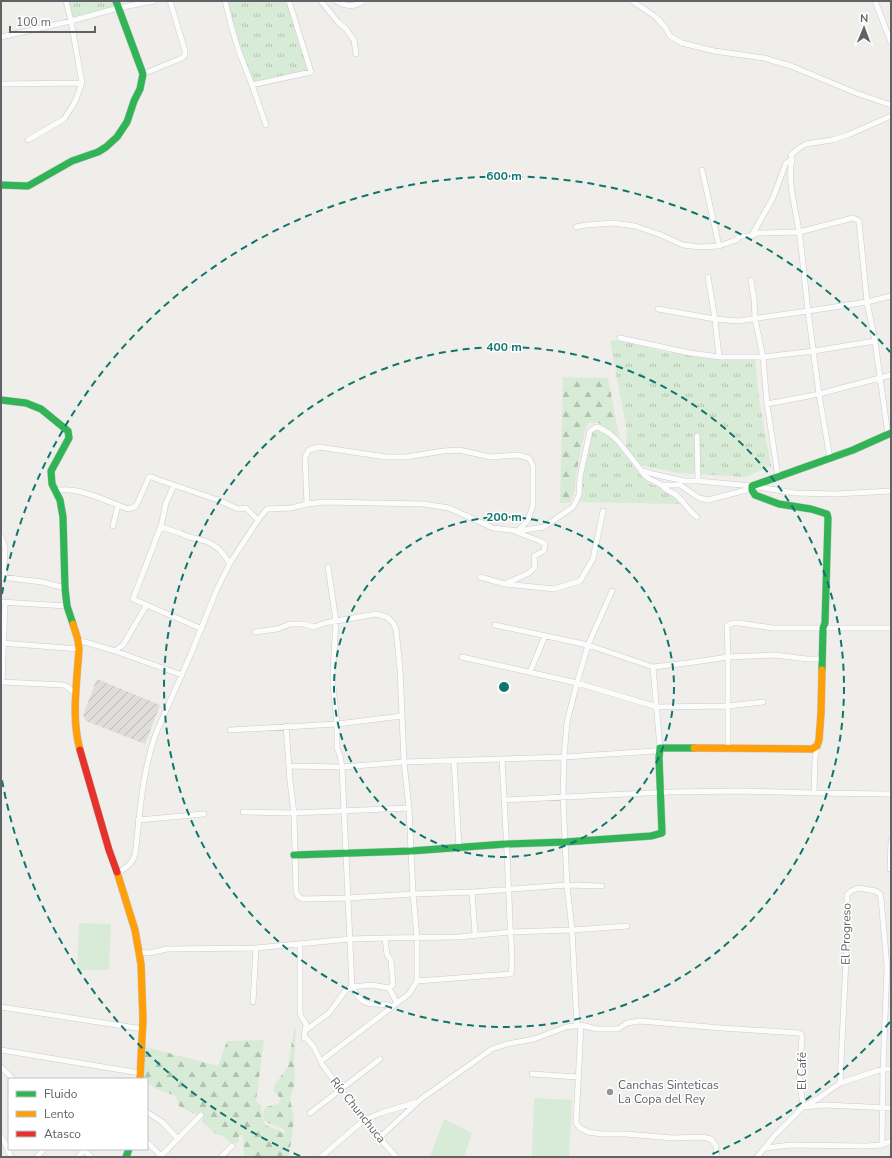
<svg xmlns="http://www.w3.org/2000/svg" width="892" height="1158" font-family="'Nunito Sans',sans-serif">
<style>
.industrial{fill:url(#industrial-furrows)}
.grass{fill:url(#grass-tufts)}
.forest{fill:url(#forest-firs)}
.garden{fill:#d8ebd6}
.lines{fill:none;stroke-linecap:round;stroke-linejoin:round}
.street-casing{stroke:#cbcccc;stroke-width:6}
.fast-casing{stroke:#cacacb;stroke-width:8}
.slow-casing{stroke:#cacacb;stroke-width:8}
.jam-casing{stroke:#cacacb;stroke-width:8}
.street{stroke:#fdfcfc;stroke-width:5}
.fast{stroke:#30b455;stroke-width:7}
.slow{stroke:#ff9f0a;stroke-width:7}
.jam{stroke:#e5322d;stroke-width:7}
.ring{fill:none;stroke:#0f766e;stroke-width:2;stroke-dasharray:7 5}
.poi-dot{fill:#919496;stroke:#fff;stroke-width:1.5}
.labels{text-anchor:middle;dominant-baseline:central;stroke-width:3;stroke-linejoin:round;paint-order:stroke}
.street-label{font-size:12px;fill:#5f6368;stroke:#fff}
.poi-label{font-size:12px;fill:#5f6368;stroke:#fff;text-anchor:start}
.centre{fill:#0f766e;stroke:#fff;stroke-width:2}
.ring-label{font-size:12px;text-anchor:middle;font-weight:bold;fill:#0f766e;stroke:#fff;stroke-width:3;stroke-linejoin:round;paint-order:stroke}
</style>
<defs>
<pattern id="industrial-furrows" width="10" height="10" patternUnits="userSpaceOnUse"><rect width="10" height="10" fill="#dfddda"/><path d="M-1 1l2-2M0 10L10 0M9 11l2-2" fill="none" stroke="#b8b7b5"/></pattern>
<pattern id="grass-tufts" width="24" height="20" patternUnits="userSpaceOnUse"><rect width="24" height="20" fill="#d8ebd6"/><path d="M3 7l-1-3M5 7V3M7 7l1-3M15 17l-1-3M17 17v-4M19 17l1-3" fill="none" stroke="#b2c2b1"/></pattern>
<pattern id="forest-firs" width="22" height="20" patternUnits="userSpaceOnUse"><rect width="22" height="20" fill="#d8ebd6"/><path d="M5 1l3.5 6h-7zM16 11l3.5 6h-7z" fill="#b2c2b1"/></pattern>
</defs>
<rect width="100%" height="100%" fill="#efeeea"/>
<path class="industrial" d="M97,679L160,705L145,744L86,721L83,715Z"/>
<path class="grass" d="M67,1H115L117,8L72,19Z
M228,1H287L308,71L253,83L232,23Z
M619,340L666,352L719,359L755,358L759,400L771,466L745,477L678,473L639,465L626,449L627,431L610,341Z
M591,429L602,431L615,441L641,476L648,483L661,488L667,493L673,495L683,504L574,502L578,496Z"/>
<path class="forest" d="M563,377L608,378L620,441L599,423H589L586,426L576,474L574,492L570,503H560Z
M294,1028L296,1029L294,1062L295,1083L290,1099L294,1118L291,1143L288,1157H244L243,1135H239L238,1142L233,1144L221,1135H217L202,1121V1114L197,1115L179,1106L176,1096L157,1089L147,1083V1079H140L142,1046L218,1066L227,1041L264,1040L256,1101L261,1105V1109L264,1123L267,1126L287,1134L283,1129L264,1121L263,1112L266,1107L278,1104L281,1099L273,1090L275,1084L288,1067Z"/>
<path class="garden" d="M79,923L111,924L109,970H77Z
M534,1098L572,1100L569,1157L532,1156Z
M444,1119L472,1133L464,1157H430Z"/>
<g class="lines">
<g class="street-casing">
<path id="street" d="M225,1L231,25L238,49L252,85L311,72L289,1
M321,1L338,22L346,29L354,40L356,54
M336,1C344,6 355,8 363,1
M632,1L656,17L665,27L670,36L682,43L714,51L764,58L791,66L856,93L891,105
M875,1L891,42
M1,37L71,21L118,8L154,1
M143,74L182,58L185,55V51L170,1
M1,84L82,83
M252,85L266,125
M28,140L64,119L75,102L82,83L71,21L66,1
M702,170L719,246
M576,227L586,225L613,223L635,226L661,235L683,245L699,247L719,246L736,240L740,236H751L758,233L799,232L853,218L859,221L867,302L875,341L888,435
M752,235L773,198L786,163L792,159L791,155L798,149L806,144L832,140L848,135L891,116
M708,277L715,319L719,357
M658,309L715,319L738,321L808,311C805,285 803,258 799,232C796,208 787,183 792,159
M620,338L690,353L720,357H763L755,319L754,299L751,280
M767,404L819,394L891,375
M697,436L698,481
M830,458L819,394L808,311L867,302L891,296
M641,470C645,479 653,480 660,484C663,486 665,489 667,490C669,491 671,492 673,493C683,499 688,511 697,517
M778,477L767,404L763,357L814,351L875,341
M174,485L166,503L161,526L133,599L202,629
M661,485H680L699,498L708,500L758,487L795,493L835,494L891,491
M56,491C76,485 108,502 128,509L135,507L138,502L149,477H152L159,480L218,500L238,509L246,508L258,520
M307,504L305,457L309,450L319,447L386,457H406L443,451L459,450L491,457L518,455L529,458L533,466V505L528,520L518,531
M113,526L118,505
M161,527L180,533L186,536L205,541L212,544L219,549L230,563
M1,536L5,548L4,567L5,577
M328,567L336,621L333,671V686L337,724V748L340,755L342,767L352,987L372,985L389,988L397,1003
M1,577L42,582L65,588
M480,577L505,584L529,573L535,567L534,556L544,551L545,544L540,541L516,532
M505,584L554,589L580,581L593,559L603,511
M1,602L67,606
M5,603L2,682L63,685L66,686L76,694
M495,625L588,645L653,667
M255,632L277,629L290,624H304L314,627L325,623L376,614L387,617L393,623L396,629L400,669L404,762L409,808L413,894L417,937V981L409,994L321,1061
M78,640L115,651L182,675
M1,643L79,649
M115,651L123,645L146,606
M462,657L577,683L657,707L728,706L763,702
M530,672L545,636
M286,726L290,781L294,813L296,892L298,896L302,899L348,898L413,894L472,892L567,885L602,886
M230,730L337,724L402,716
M728,749V657L775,655L807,659H821
M454,760L459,847
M289,766L342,767L404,762L564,757L655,751L660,748L653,667L687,663L728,657L727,626L732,623H739L773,628H891
M814,793L891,794
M504,800L669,792L741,791L814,793L815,759L817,746
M243,812L294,813L409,808
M138,820L204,814
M891,841L890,869H891
M117,873C126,868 132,864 135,855C140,814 142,772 156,733L190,656L217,589L230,563L258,520L267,509L291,508L307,504L325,502L424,504L449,508L493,528L518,531L544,527L573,507L579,495L580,477L590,431L596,427L600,428L609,433L618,441L641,470L653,474L684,481H698L752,486
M472,892L475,934
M385,938L387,955L391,960L393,985L389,988
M300,944V1012L301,1016L306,1024L304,1038H306L314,1047L322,1064L341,1090L364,1120L396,1157
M138,952L149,953L167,949L256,948L350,939L385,938L458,937L510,932L572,930L627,926
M417,981L511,974C514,957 510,939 510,922C508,867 505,813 502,759
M253,1002L256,948
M1,1007L143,1029
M581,1025L576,1123L580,1128L588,1132L602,1134H626L673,1138L702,1137L711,1139L716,1146L717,1157
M577,1026L572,930L567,885L563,797L564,757L567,722L577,683L588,645L612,591
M306,1030L329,1013L346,990L352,987C363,1008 369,1003 389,1005L390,1008
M1,1050L140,1073
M1,1067L13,1079
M532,1074L578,1077
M840,1083L846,961L847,895L851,891L858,888L876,891L880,894L881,898L887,967L883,1069L882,1145
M147,1112L162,1122L178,1139
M310,1113L380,1059
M1,1137L5,1143L11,1157
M380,1137L421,1099L492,1049L507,1044L534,1039L566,1027L581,1025L597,1029H618L627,1023L640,1021L721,1028L799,1033L801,1034L802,1037L799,1075L803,1107L825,1105L891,1108
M147,1142L162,1157
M765,1148L791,1145L865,1146L882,1145L891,1141
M83,1149L91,1157
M161,1156L201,1115
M37,1157L44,1149
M78,1157L85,1150
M221,1157L232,1146
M321,1157L364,1120L381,1113L417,1102
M757,1157L775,1135L803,1107L819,1098L840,1083L883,1069H891"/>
</g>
<g class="fast-casing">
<path id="fast" d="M1,185L28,186L72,161L98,152L106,147L117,137L127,122L134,101L140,89L143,74L116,1
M1,400L26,403L41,409L68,431L69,438L51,471L52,484L60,500L63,517L65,588L67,606L73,624
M822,670L823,628L825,623L828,518L827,514L811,509L779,504L755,495L752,490V486L853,450L891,433
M294,855L411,851L506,844L565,842L651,836L662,833L659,758L660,748H694
M126,1157L129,1149"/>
</g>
<g class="slow-casing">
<path id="slow" d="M73,624L78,640L79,649C77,682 71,718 80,750
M694,748L812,749L817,746L819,740L821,713L822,670
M117,872L135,930L141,964L143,1019L140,1079"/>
</g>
<g class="jam-casing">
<path id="jam" d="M80,750L109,850L117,872"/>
</g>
<use href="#street" class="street"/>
<use href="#fast" class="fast"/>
<use href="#slow" class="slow"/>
<use href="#jam" class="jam"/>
</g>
<g class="ring">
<circle cx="504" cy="687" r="170"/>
<circle cx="504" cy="687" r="340"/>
<path d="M890 1022A511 511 0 0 1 708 1156M300 1156A511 511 0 0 1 2 780M2 594A511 511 0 0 1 890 352"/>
</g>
<circle class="poi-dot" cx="610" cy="1092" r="4"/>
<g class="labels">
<g class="street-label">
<text transform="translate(846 934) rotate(-89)">El Progreso</text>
<text transform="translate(802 1071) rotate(-90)">El Café</text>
<text transform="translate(358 1110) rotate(51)">Río Chunchuca</text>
</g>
<g class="poi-label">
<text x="618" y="1085">Canchas Sinteticas<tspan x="618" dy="14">La Copa del Rey</tspan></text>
</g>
</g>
<circle cx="504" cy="687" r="6" class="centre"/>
<g class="ring-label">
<text x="504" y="180">600 m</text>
<text x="504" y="351">400 m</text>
<text x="504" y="521">200 m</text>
</g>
<rect width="892" height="1158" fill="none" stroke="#5f6368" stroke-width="4"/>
<rect x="8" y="1078" width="140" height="72" fill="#ffffff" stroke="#bfc1c3"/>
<rect x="16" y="1091" width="20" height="6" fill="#30b455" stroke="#bfc1c3"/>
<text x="44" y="1098" font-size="12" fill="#5f6368">Fluido</text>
<rect x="16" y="1111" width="20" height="6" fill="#ff9f0a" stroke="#bfc1c3"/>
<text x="44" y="1118" font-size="12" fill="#5f6368">Lento</text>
<rect x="16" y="1131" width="20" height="6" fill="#e5322d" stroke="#bfc1c3"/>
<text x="44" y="1138" font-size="12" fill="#5f6368">Atasco</text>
<g transform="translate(864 28) rotate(1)" stroke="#ffffff" stroke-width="3" paint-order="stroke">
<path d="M0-3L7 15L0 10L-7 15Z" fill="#5f6368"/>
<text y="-6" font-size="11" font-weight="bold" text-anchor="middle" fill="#5f6368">N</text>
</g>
<path d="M10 26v6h85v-6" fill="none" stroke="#5f6368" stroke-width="2"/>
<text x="16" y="26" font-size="12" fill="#5f6368" stroke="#ffffff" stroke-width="3" paint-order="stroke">100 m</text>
</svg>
